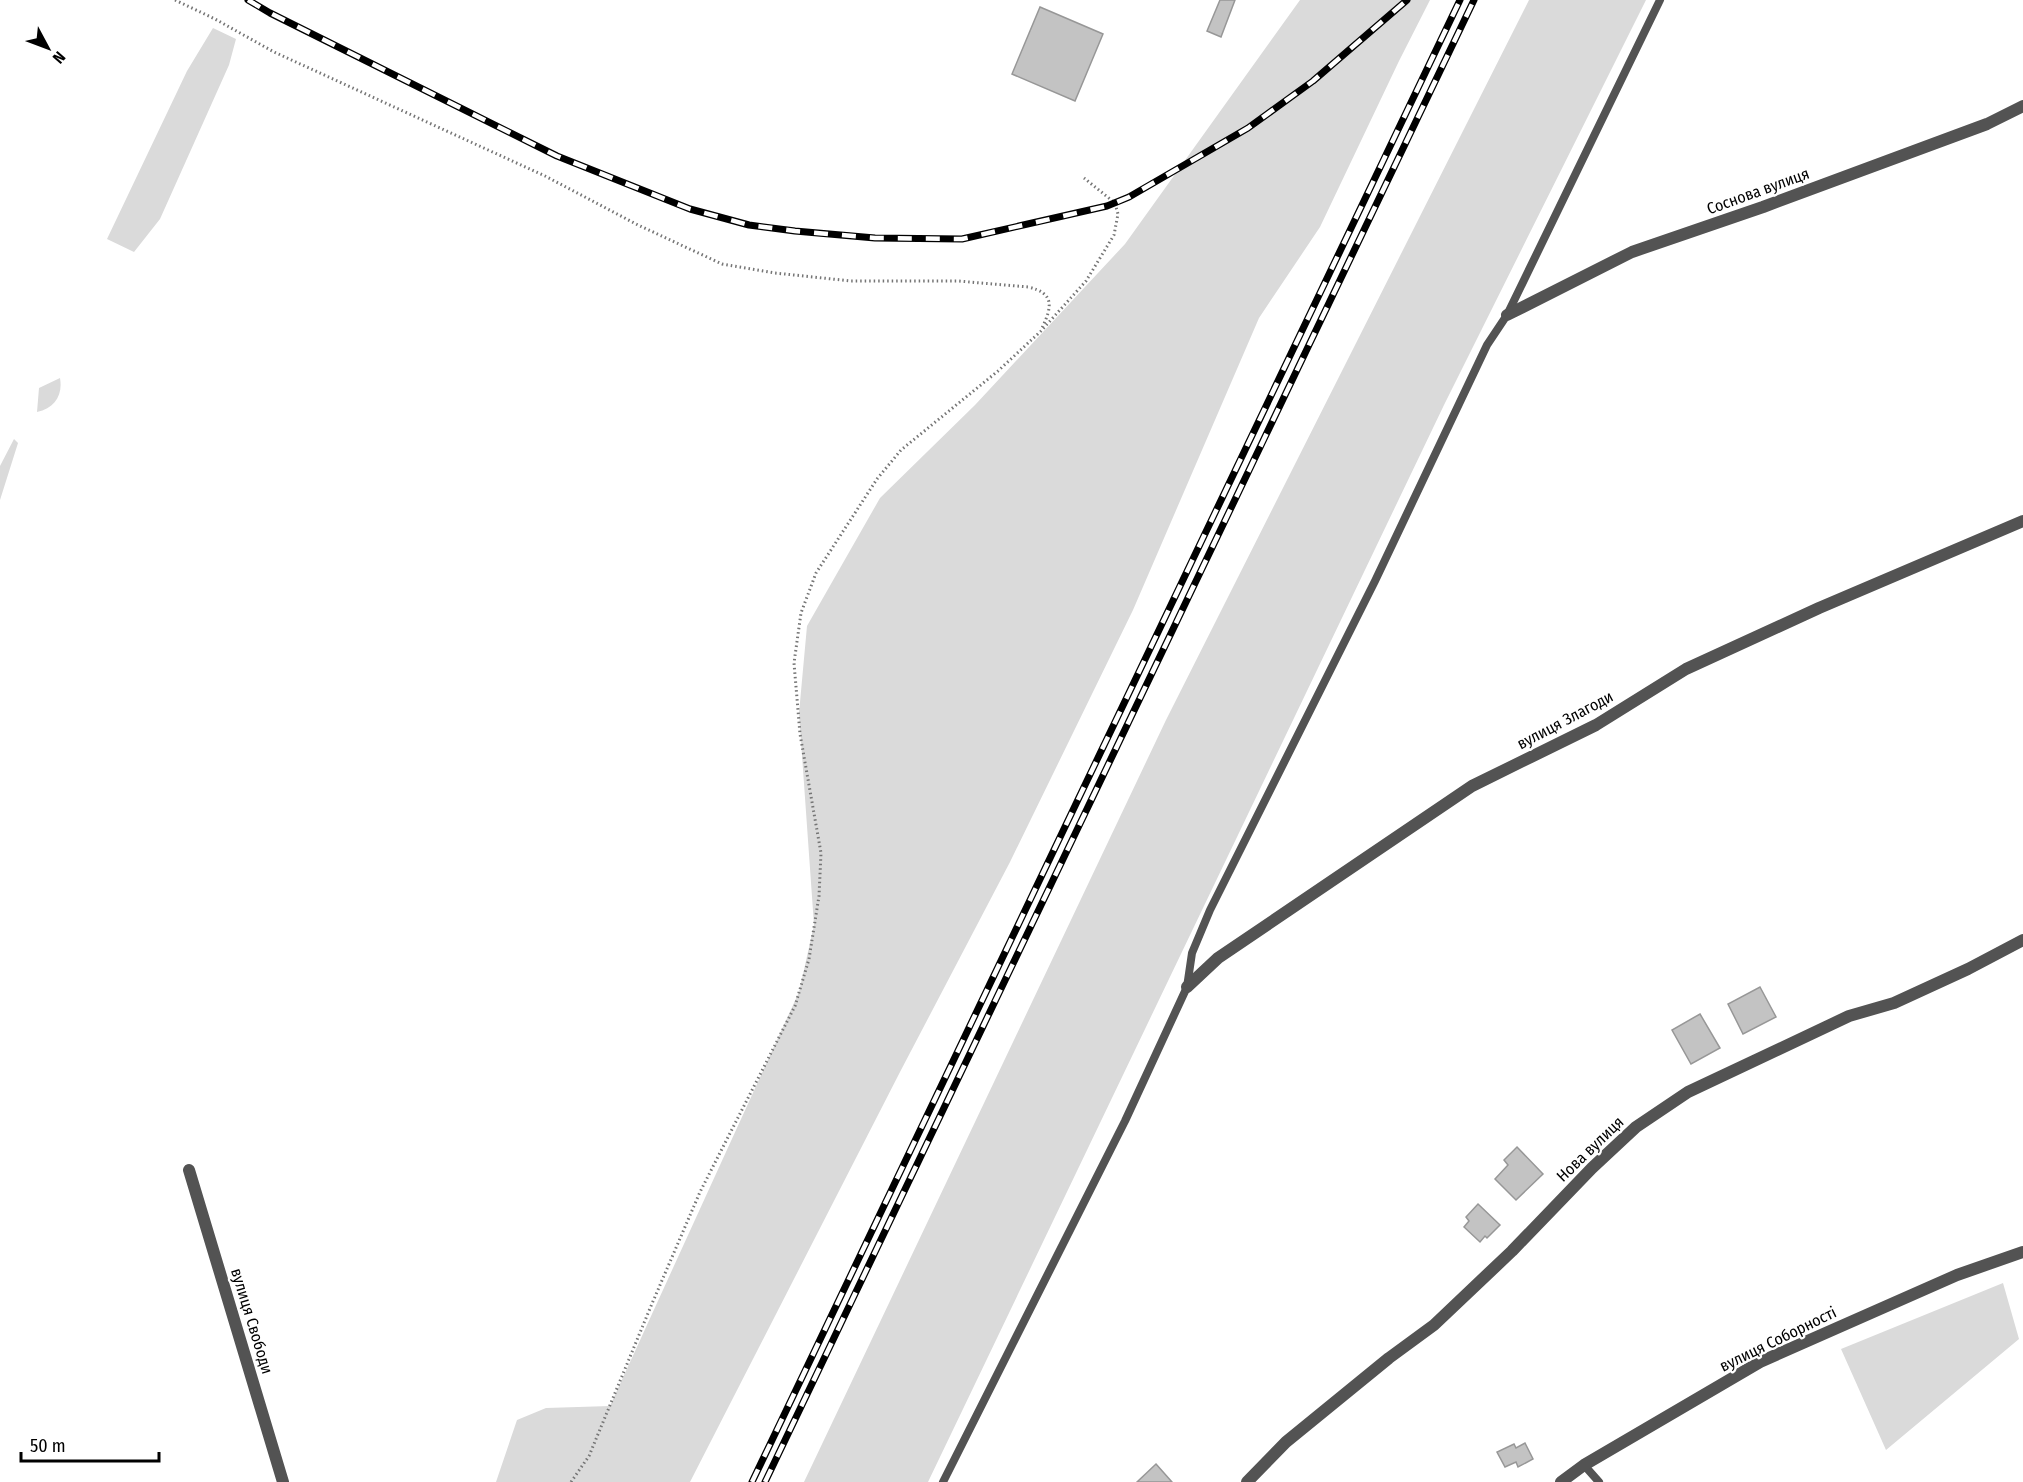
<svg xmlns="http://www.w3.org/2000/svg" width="2023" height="1482" font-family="'Fira Sans Condensed',sans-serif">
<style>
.green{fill:#dadada}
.building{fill:#c3c3c3;stroke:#979797;stroke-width:1.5}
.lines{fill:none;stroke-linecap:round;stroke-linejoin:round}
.path{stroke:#757575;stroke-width:3;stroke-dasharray:1.5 3;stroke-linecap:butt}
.service{stroke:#535353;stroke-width:8}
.minor{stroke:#535353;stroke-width:12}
.tertiary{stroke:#535353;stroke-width:12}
.rail-casing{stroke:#000;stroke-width:7}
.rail{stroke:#fff;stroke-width:4.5;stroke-dasharray:14;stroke-linecap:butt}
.labels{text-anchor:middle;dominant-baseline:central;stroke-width:4.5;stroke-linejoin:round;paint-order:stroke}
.street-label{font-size:16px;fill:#000;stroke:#fff}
</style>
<rect width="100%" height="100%" fill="#fff"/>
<path class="green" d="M1300,0H1430L1399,61L1320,227L1259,318L1133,610L1010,862L900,1072L690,1482H496L517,1420L546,1408L610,1406L799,992L814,925L799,713L807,626L880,498L975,405L1125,244Z
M1529,0H1646L1444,405L928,1482H804L1166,720Z
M213,28L236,39L229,65L160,219L134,252L107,239L187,71Z
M60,378C63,395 55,408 37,412L39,388Z
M14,439L18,443L0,500V466Z
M2003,1283L2019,1339L1886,1450L1841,1349Z"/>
<path class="building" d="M1220,0H1235L1221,37L1207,31Z
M1040,7L1103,34L1075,101L1012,74Z
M1760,987L1776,1017L1743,1034L1728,1004Z
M1700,1014L1720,1048L1691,1064L1672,1030Z
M1517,1147L1543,1174L1516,1200L1495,1179L1508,1165L1504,1160Z
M1478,1204L1500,1225L1487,1238L1485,1236L1480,1242L1464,1227L1469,1221L1466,1217Z
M1525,1443L1533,1459L1518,1467L1516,1462L1505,1467L1497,1452L1514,1444L1516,1448Z
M1156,1464L1172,1482H1137Z"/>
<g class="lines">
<path class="path" d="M175,0L215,19L274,52L545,176L638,225L722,264L775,273L851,281H958L1028,287C1055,293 1052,307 1042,328
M571,1482L589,1456L651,1306L700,1192L795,1006L809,959L819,896L821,853L800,734L794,663L801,613L816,573L877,479L901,450L998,371L1041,331L1086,281L1114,235L1118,214L1115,203L1084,178"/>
<path class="service" d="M1584,1465L1599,1482
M943,1482L1125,1121L1187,987L1192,953L1210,910L1375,581L1487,345L1507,315L1660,0"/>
<path class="minor" d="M1507,315L1632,252L1763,207L1987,124L2023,106
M1187,987L1218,958L1472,786L1596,725L1686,669L1819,608L2023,521
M189,1170L283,1482
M1247,1482L1286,1442L1389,1358L1434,1325L1512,1251L1592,1168L1636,1127L1688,1092L1849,1016L1894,1003L1968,969L2023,940"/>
<path class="tertiary" d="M1561,1482L1584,1465L1760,1362L1957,1275L2023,1252"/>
<g class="rail-casing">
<path id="rail" d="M248,0L270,13L557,156L690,209L749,225L795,231L875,238L962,239L1107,206L1129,197L1248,128L1313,81L1407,0
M752,1482L1460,0
M765,1482L1474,0"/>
</g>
<use href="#rail" class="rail"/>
</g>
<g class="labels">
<g class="street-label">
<text transform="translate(1758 191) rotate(-20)">Соснова вулиця</text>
<text transform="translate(1565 720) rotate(-28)">вулиця Злагоди</text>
<text transform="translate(1590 1149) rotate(-44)">Нова вулиця</text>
<text transform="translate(252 1321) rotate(73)">вулиця Свободи</text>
<text transform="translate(1778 1339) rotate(-26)">вулиця Соборності</text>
</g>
</g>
<g transform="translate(48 48) rotate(131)" stroke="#ffffff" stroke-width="4.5" paint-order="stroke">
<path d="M0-4.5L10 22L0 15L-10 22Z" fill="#000000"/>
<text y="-9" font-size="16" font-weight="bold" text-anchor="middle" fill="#000000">N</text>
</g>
<path d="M21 1452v9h138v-9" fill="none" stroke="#000000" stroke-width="3"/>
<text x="30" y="1452" font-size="18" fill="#000000" stroke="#ffffff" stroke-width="4.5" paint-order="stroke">50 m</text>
</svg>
